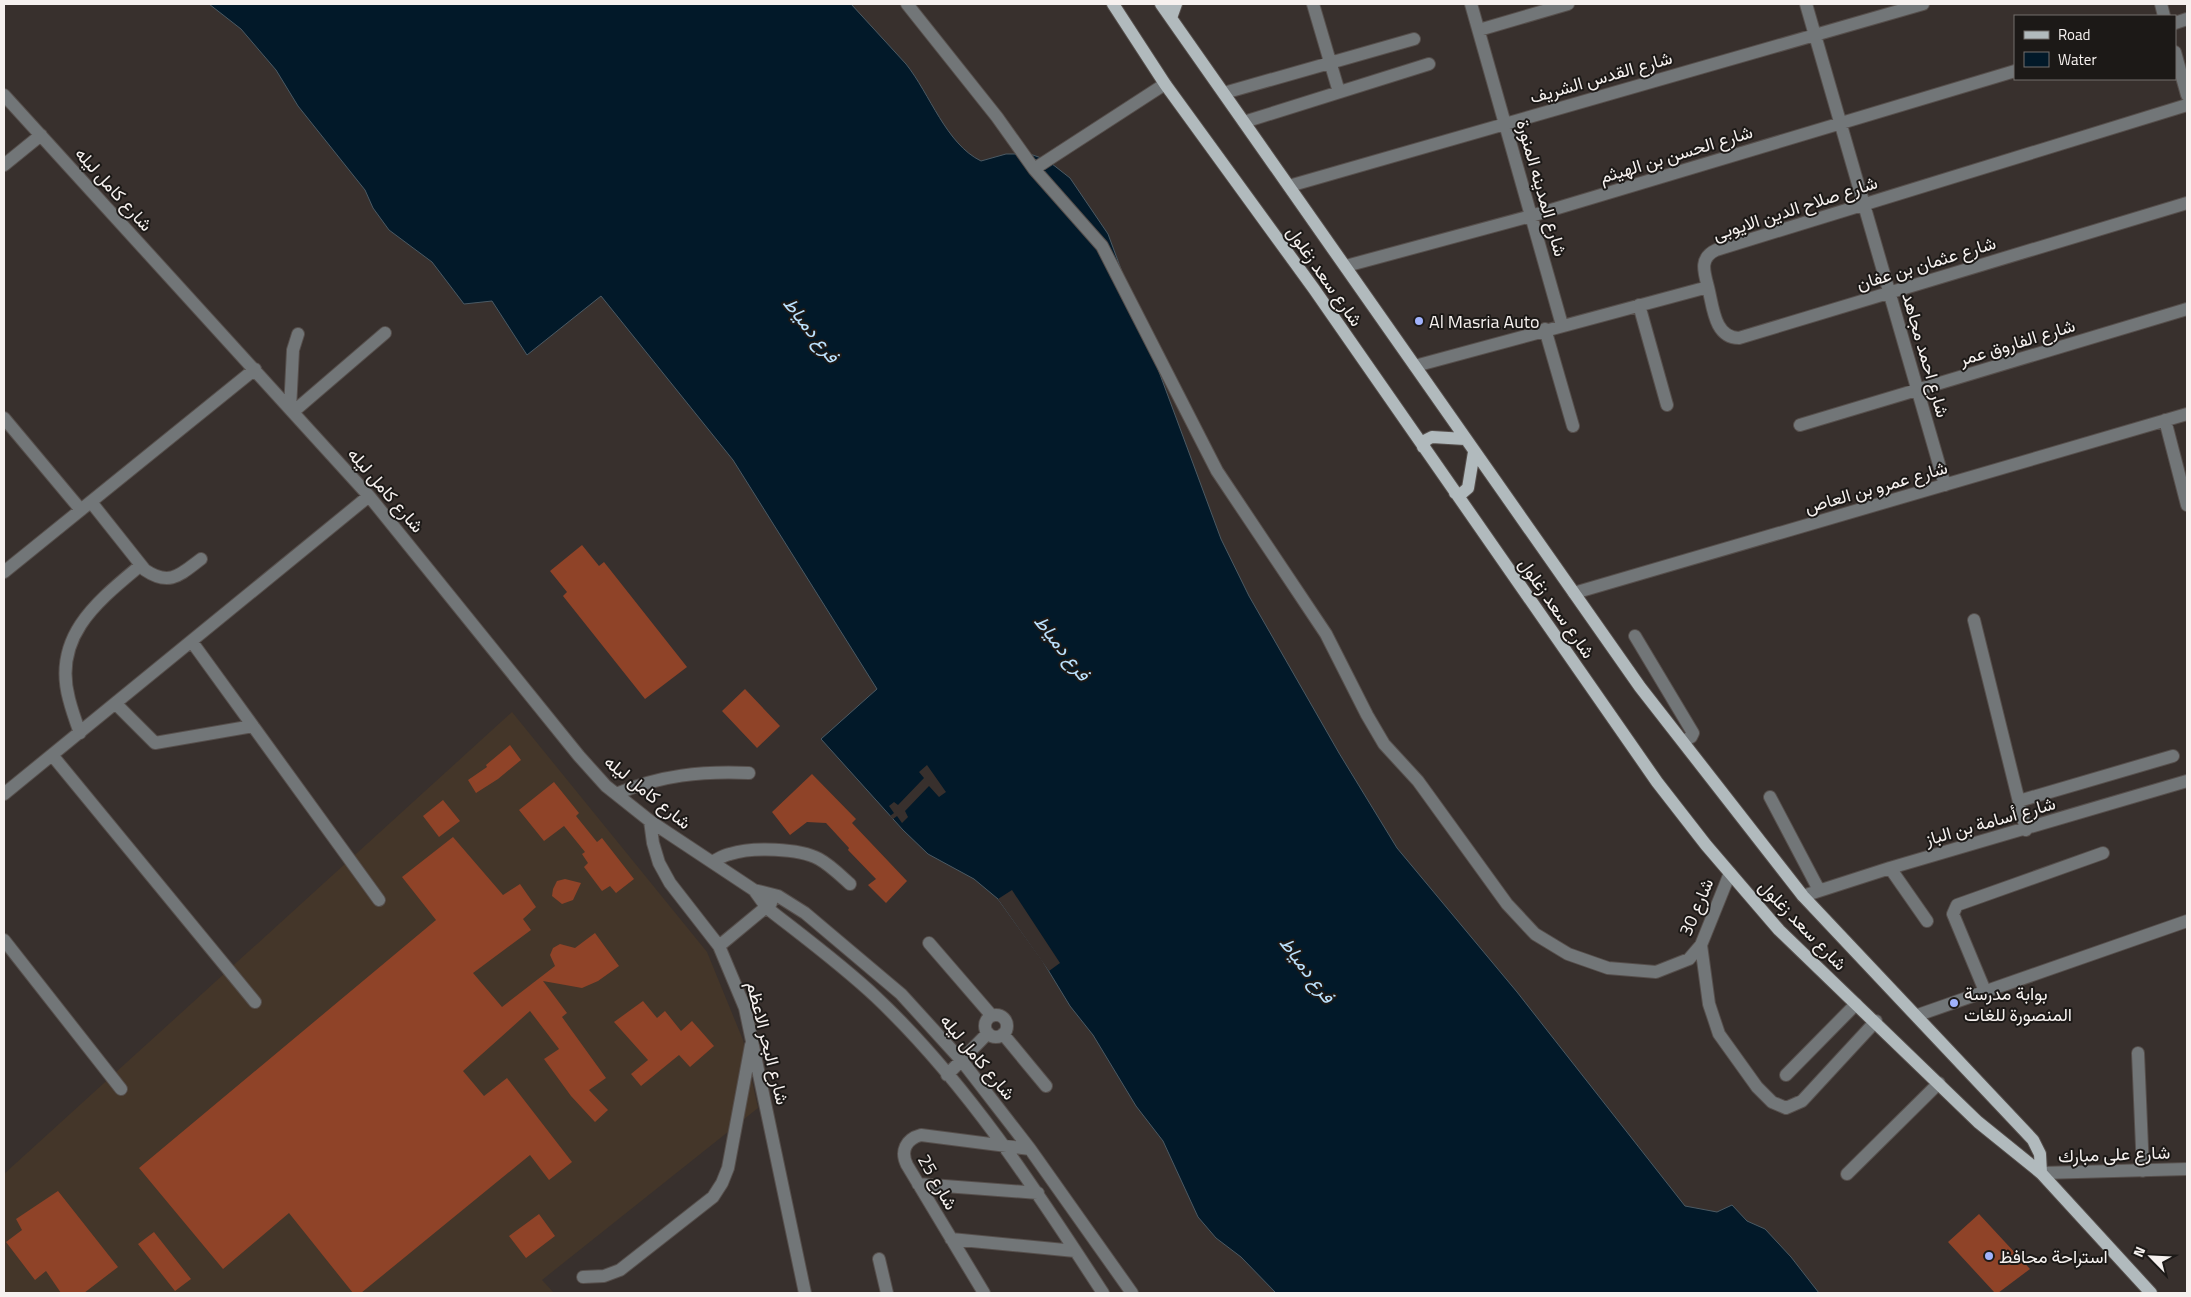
<svg xmlns="http://www.w3.org/2000/svg" width="2191" height="1297" font-family="'Titillium Web',Vazirmatn,sans-serif">
<style>
.industrial{fill:#443629}
.water{fill:#021929;stroke:#4b5a64}
.pier{fill:#38302d}
.building{fill:#8f4328}
.lines{fill:none;stroke-linecap:round;stroke-linejoin:round}
.minor-casing{stroke:#564f4c;stroke-width:14}
.major-casing{stroke:#564f4c;stroke-width:14}
.minor{stroke:#727678;stroke-width:12}
.major{stroke:#b1babd;stroke-width:12}
.poi-dot{fill:#a1b3fd;stroke:#1c1917;stroke-width:2}
.labels{text-anchor:middle;dominant-baseline:central;stroke-width:4;stroke-linejoin:round;paint-order:stroke}
.street-label{font-size:18px;fill:#f6f1ef;stroke:#1c1917}
.poi-label{font-size:18px;fill:#f6f1ef;stroke:#1c1917;text-anchor:start}
.water-label{font-size:19px;font-style:italic;fill:#bce2fe;stroke:#1c1917}
</style>
<rect width="100%" height="100%" fill="#38302d"/>
<path class="industrial" d="M512,712L707,952L743,1040L758,1108L542,1280L554,1293H4V1174Z"/>
<path class="water" d="M209,4H851C869,24 888,44 906,64C930,94 946,144 981,161L1006,154H1030L1047,160L1070,178L1108,234L1221,539L1249,596L1339,753L1397,848L1517,992L1685,1206L1717,1212L1732,1205L1747,1221L1765,1229L1791,1257L1819,1293H1276L1241,1257L1216,1238L1198,1217L1163,1141L1136,1106L1093,1035L1070,1006L1042,960L998,899L974,879L928,854L903,830L821,739L877,689L733,460L601,296L527,355L492,301L464,304L432,262L389,230L373,208L365,190L298,106L276,70L241,29Z"/>
<path class="pier" d="M927,765L946,792L939,797L929,786L905,811L908,817L902,823L897,816L893,819L890,816L894,813L889,806L894,802L898,805L924,778L919,772Z
M1012,890L1060,963L1049,971L998,899Z"/>
<path class="building" d="M582,545L599,566L604,562L687,667L645,699L563,596L567,592L550,571Z
M745,689L780,726L757,748L722,711Z
M510,745L521,760L498,779L476,793L468,780L487,767L486,765Z
M812,774L856,819L852,823L907,881L886,903L868,885L876,879L848,850L849,848L826,823L807,822L790,835L772,812Z
M554,782L579,813L576,816L597,842L602,838L634,879L616,893L610,886L602,891L584,867L588,863L582,854L585,852L564,826L544,841L519,810Z
M443,800L460,821L439,837L423,816Z
M453,837L503,895L520,884L536,907L523,919L531,930L473,973L502,1007L555,966L550,955L553,948L560,944L575,948L595,933L619,966L598,981L582,988L543,981L567,1013L562,1017L606,1078L589,1090L608,1110L595,1122L571,1096L544,1059L559,1049L530,1011L463,1071L484,1096L507,1078L572,1162L549,1180L530,1155L361,1293H353L289,1213L223,1269L139,1168L436,920L402,877Z
M565,879L581,883L573,900L562,904L552,896L553,889L557,881Z
M643,1001L657,1018L665,1011L681,1031L692,1021L714,1046L690,1067L679,1055L641,1086L631,1074L648,1060L614,1022Z
M58,1191L118,1267L84,1293H61L46,1271L35,1280L6,1242L22,1230L16,1219Z
M539,1214L555,1236L526,1258L509,1236Z
M1979,1214L2030,1269L1998,1293H1995L1948,1242Z
M154,1232L191,1279L175,1291L138,1244Z"/>
<g class="lines">
<g class="minor-casing">
<path id="minor" d="M907,4L997,117L1034,169L1102,246L1217,471L1326,634L1367,715L1384,744L1418,781L1507,904L1535,934L1568,954L1608,968L1656,972L1689,959L1701,945L1730,873
M1313,4L1339,92
M1471,4L1562,325
M1806,4L1945,485
M2161,4L2164,16
M2175,23L2187,19
M1479,30L1568,4
M2175,52L2187,95
M1224,93L1414,39
M4,95L369,496L579,756L606,786L650,821L754,890L778,896L805,913L901,994L962,1061L1030,1149L1132,1293
M1244,122L1429,64
M4,165L41,135
M1034,169L1165,84
M1289,186L1923,4
M1346,266L1531,216L2015,71
M1708,287C1713,306 1714,338 1739,338L2187,203
M1639,305L1667,405
M1545,329L1573,426
M1415,366L1708,287C1704,272 1699,258 1716,250L2187,105
M290,409L293,350L298,334
M293,412L385,333
M4,418L81,510
M2165,420L2187,505
M1800,425L2187,309
M91,502L145,570C170,587 181,574 201,559
M4,572L255,369
M1574,593L2187,414
M1974,620L2026,830
M1635,636L1693,733L1691,737L1683,741
M192,642L379,900
M116,704L155,743L253,726
M80,733C76,722 72,711 69,699C52,636 98,601 141,565
M52,755L255,1002
M4,794L369,496
M616,794C660,775 702,771 749,773
M1770,797L1819,890
M2019,801L2173,756
M650,821L653,843L659,863L670,883L719,946L745,1008L805,1293
M712,862C718,859 724,855 730,854C752,847 799,848 819,859C830,865 840,875 850,884
M1890,868L1927,921
M754,890L767,908C804,937 842,965 876,997C966,1082 1036,1190 1103,1293
M1803,896L1890,868L2187,781
M4,940L121,1089
M929,943L992,1016
M1701,945L1709,1004L1719,1034L1757,1087L1772,1102L1786,1108L1802,1101L1876,1021
M719,946L771,903
M1985,991L1953,914L1957,905L2103,853
M1918,1015L2187,921
M985 1026a11 11 0 1 1 22 0a11 11 0 1 1-22 0Z
M1003,1034L1046,1086
M2138,1053L2143,1171
M947,1075L988,1033
M1786,1075L1856,1004
M2041,1173L2187,1169
M1847,1174L1939,1083
M918,1184L1038,1193
M951,1239L1075,1251
M879,1259L887,1293
M583,1277L604,1276L620,1270L713,1197L722,1183L728,1168L751,1045
M984,1293L907,1165C900,1151 906,1139 921,1135L1030,1149"/>
</g>
<g class="major-casing">
<path id="major" d="M1113,4L1165,84L1314,289L1657,782L1706,845L1779,930L1978,1122L2041,1173L2151,1293
M1161,4L1640,687L1803,896L2033,1140L2040,1154L2041,1173
M1171,18L1176,4
M1423,447L1426,440L1432,437L1465,439
M1455,493L1461,494L1468,488L1474,452"/>
</g>
<use href="#minor" class="minor"/>
<use href="#major" class="major"/>
</g>
<g class="poi-dot">
<circle cx="1419" cy="321" r="5"/>
<circle cx="1954" cy="1003" r="5"/>
<circle cx="1989" cy="1256" r="5"/>
</g>
<g class="labels">
<g class="street-label">
<text transform="translate(1601 77) rotate(-16)">شارع القدس الشريف</text>
<text transform="translate(1676 154) rotate(-17)">شارع الحسن بن الهيثم</text>
<text transform="translate(1542 188) rotate(74)">شارع المدينه المنورة</text>
<text transform="translate(114 189) rotate(48)">شارع كامل ليله</text>
<text transform="translate(1795 208) rotate(-18)">شارع صلاح الدين الايوبى</text>
<text transform="translate(1926 263) rotate(-17)">شارع عثمان بن عفان</text>
<text transform="translate(1325 276) rotate(55)">شارع سعد زغلول</text>
<text transform="translate(2017 342) rotate(-17)">شارع الفاروق عمر</text>
<text transform="translate(1926 355) rotate(74)">شارع احمد مجاهد</text>
<text transform="translate(1876 487) rotate(-16)">شارع عمرو بن العاص</text>
<text transform="translate(386 490) rotate(49)">شارع كامل ليله</text>
<text transform="translate(1557 608) rotate(55)">شارع سعد زغلول</text>
<text transform="translate(648 792) rotate(39)">شارع كامل ليله</text>
<text transform="translate(1990 821) rotate(-16)">شارع أسامة بن الباز</text>
<text transform="translate(1696 907) rotate(-67)">شارع 30</text>
<text transform="translate(1803 925) rotate(46)">شارع سعد زغلول</text>
<text transform="translate(768 1043) rotate(76)">شارع البحر الاعظم</text>
<text transform="translate(978 1057) rotate(50)">شارع كامل ليله</text>
<text transform="translate(2114 1154) rotate(-2)">شارع على مبارك</text>
<text transform="translate(938 1182) rotate(60)">شارع 25</text>
</g>
<g class="poi-label">
<text x="1429" y="321">Al Masria Auto</text>
<text x="1964" y="993">بوابة مدرسة<tspan x="1964" dy="21">المنصورة للغات</tspan></text>
<text x="1999" y="1256">استراحة محافظ</text>
</g>
<g class="water-label">
<text transform="translate(812 329) rotate(52)">فرع دمياط</text>
<text transform="translate(1063 647) rotate(52)">فرع دمياط</text>
<text transform="translate(1308 969) rotate(53)">فرع دمياط</text>
</g>
</g>
<rect width="2191" height="1297" fill="none" stroke="#f6f1ef" stroke-width="10"/>
<rect x="2014" y="15" width="162" height="65" fill="#1c1917" stroke="#736f6d"/>
<rect x="2024" y="31" width="25" height="8" fill="#b1babd" stroke="#736f6d"/>
<text x="2058" y="40" font-size="15" fill="#f6f1ef">Road</text>
<rect x="2024" y="52" width="25" height="15" fill="#021929" stroke="#736f6d"/>
<text x="2058" y="65" font-size="15" fill="#f6f1ef">Water</text>
<g transform="translate(2151 1257) rotate(294)" stroke="#1c1917" stroke-width="4" paint-order="stroke">
<path d="M0-4L9 19L0 12L-9 19Z" fill="#f6f1ef"/>
<text y="-8" font-size="14" font-weight="bold" text-anchor="middle" fill="#f6f1ef">N</text>
</g>
</svg>
